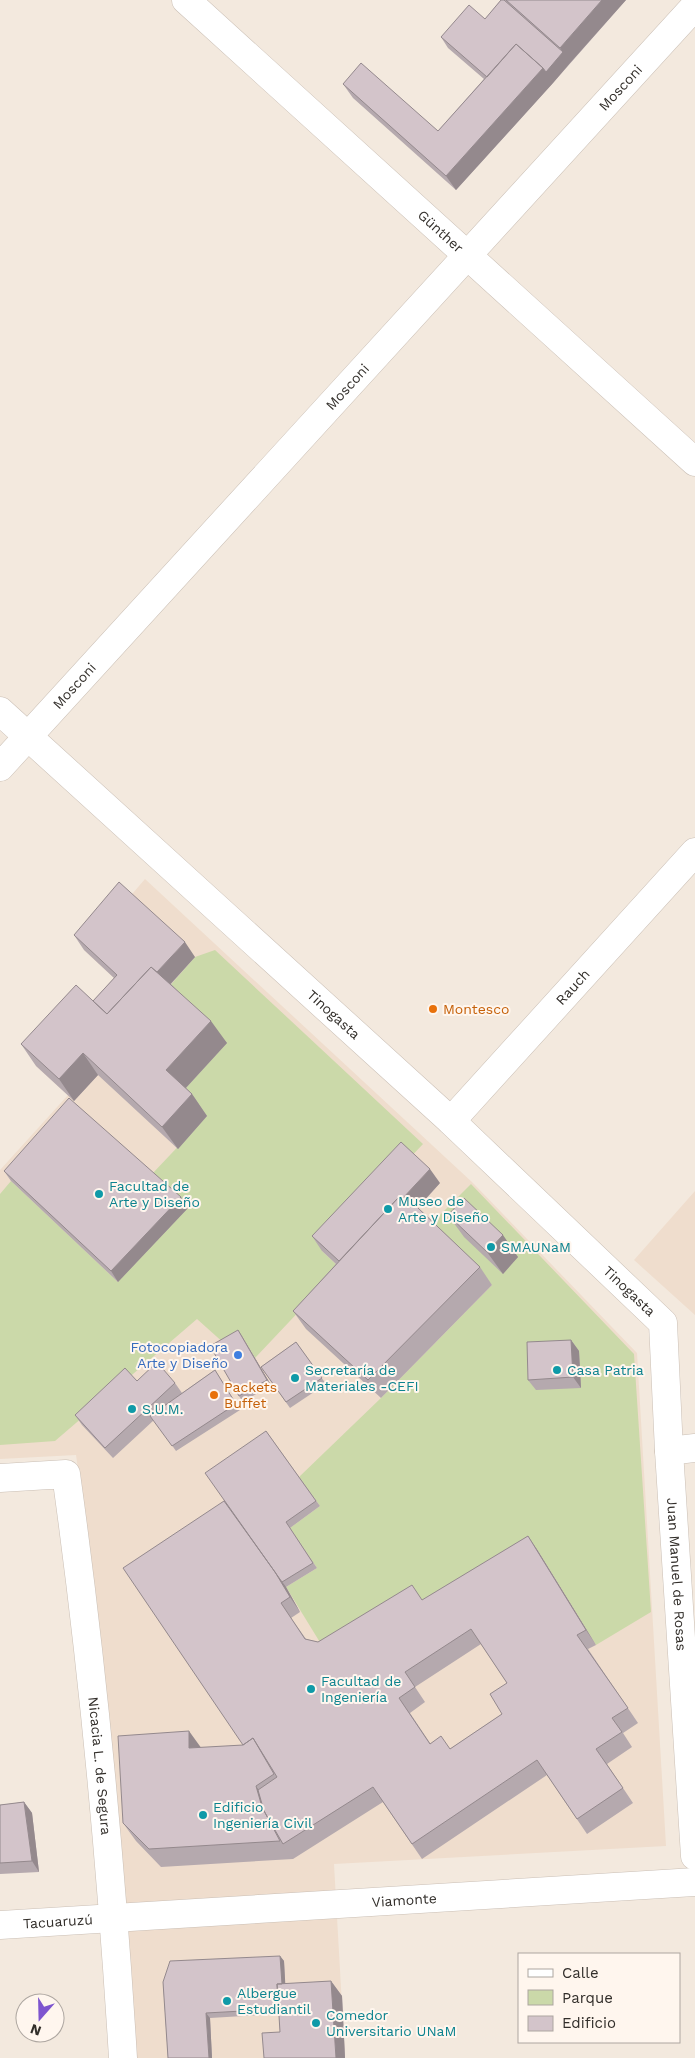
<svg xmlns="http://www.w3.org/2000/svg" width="695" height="2058" font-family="'Work Sans',sans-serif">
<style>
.education{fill:#efddcd}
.green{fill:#cbd9a9}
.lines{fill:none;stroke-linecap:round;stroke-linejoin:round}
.minor-casing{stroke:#cabfb5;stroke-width:29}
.minor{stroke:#fff;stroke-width:28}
.wall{fill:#b5a9ae;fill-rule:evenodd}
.shaded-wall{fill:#94898d}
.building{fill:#d3c4ca;stroke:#94898d;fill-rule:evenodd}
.food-dot{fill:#e8710a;stroke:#fff6ee;stroke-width:2}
.culture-dot{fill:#0f9aa8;stroke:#fff6ee;stroke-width:2}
.shop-dot{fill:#3f7fe0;stroke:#fff6ee;stroke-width:2}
.labels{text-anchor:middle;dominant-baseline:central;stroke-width:4;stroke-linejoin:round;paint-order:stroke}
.street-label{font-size:14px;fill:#322e2a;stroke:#fff6ee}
.food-label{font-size:14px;fill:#c56008;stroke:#fff6ee;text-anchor:start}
.culture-label{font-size:14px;fill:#0d838f;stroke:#fff6ee;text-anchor:start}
.shop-label{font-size:14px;fill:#366cbe;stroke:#fff6ee;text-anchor:end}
</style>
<rect width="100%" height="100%" fill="#f3e9de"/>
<path class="education" d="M145,879L473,1183L637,1353L666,1846L334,1864L345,2058H129L96,1595L76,1455L0,1459V1170L68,1095L36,1066L91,1007L127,990L84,950Z
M695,1191V1315L634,1260Z"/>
<path class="green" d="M215,950L423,1144L322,1251L340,1268L255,1358L242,1336L226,1345L197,1319L55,1441L0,1445V1194L11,1181L118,1282L152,1174L207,1116L182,1092L167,989L195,957Z
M471,1184L634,1354L651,1612L596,1645L538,1551L329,1657L286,1587L317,1568L290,1528L320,1506L299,1477L381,1398L492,1285L430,1225Z"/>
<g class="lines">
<g class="minor-casing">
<g id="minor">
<path id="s1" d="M186,0L695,462"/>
<path id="s2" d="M0,711L451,1121L663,1323L669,1451L695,1856"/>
<path id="s3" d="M0,767L695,6"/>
<path id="s4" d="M451,1121L695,852"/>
<path d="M669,1451L695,1448"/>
<path id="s5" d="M0,1478L66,1474C93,1668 111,1863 123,2058"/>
<path id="s6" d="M0,1925L695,1882"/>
</g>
</g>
<use href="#minor" class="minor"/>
</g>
<path class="wall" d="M501,0H626L553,83L456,190L353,98L343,84L438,131L484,79L448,48L441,37L485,19Z
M74,935L195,957L171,984L227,1043L186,1088L192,1094L207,1116L178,1149L98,1075L74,1101L36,1066L21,1044L93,1001L114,978L84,950Z
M4,1171L181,1197L188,1208L118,1282L11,1181Z
M440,1183L418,1208L480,1267L492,1285L381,1398L306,1329L293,1311L336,1264L322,1251L312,1236Z
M448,1215L518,1257L503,1274L464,1237Z
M238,1330L271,1385L243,1402L239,1396Z
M571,1340L579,1351L581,1388L536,1390L528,1380Z
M296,1342L326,1384L290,1408L261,1367Z
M215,1370L240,1410L176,1451L154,1420L113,1458L82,1425L75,1415L137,1381L175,1383L182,1393Z
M266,1431L320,1506L290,1528L317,1568L286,1587L300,1612L291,1618L306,1639L318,1642L423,1600L528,1536L538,1551L596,1645L588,1649L638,1723L623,1733L632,1747L607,1764L633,1803L587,1834L547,1775L422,1859L383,1802L293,1859L161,1867L136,1841L123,1823L201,1748L243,1745L224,1501ZM481,1644L507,1683L502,1714L450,1749L430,1743L410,1713L425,1702L415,1687Z
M24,1802L32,1813L39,1872L0,1874V1805Z
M280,1956L284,1961L285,1984L331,1981L342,1996L345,2058H264L280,2032L279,2014L210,2018L212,2058H168L163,1982Z"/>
<path class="shaded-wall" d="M602,0H626L570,63L560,48Z
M563,52L570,63L553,83L456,190L446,176L543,68Z
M185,942L195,957L123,1036L112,1021Z
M211,1021L227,1043L182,1092L166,1070Z
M83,1053L98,1075L74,1101L59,1079Z
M192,1094L207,1116L178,1149L162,1127Z
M430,1169L440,1183L353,1278L342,1263Z
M181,1197L188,1208L118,1282L111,1271Z
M503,1235L518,1257L503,1274L487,1252Z
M238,1330L242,1336L271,1385L267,1380Z
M571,1340L579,1351L581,1388L573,1377Z
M528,1536L538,1551L596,1645L586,1630Z
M275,1572L286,1587L300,1612L290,1597Z
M189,1731L202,1749L189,1748Z
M256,1786L268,1804L283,1844L262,1807Z
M24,1802L32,1813L39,1872L32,1861Z
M280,1956L284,1961L287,2014L283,2008Z
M331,1981L342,1996L345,2058H336Z
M206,2013L210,2018L212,2058H209Z"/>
<path class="building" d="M501,0H504L563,52L546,72L543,68L516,44L487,77L441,37L469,5L485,19Z
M506,0H602L560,48Z
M516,44L543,68L446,176L343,84L361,63L438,131Z
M119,882L185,942L157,972L151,967L107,1014L93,1001L117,975L74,935Z
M151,967L211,1021L166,1070L192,1094L162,1127L83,1053L59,1079L21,1044L76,985L107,1014Z
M69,1098L181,1197L111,1271L4,1171Z
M401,1142L430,1169L402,1199L398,1198L339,1261L312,1236Z
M398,1198L417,1207L480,1267L368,1380L293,1311Z
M464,1198L503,1235L487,1252L448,1215Z
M238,1330L267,1380L239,1396L210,1346Z
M571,1340L573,1377L528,1380L527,1342Z
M296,1342L322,1378L286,1402L261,1367Z
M157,1362L175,1383L105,1448L75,1415L125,1368L137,1381Z
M215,1370L236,1404L172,1446L150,1416Z
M266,1431L316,1501L286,1522L313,1563L282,1582L205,1473Z
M224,1501L275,1572L290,1597L281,1603L305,1639L318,1642L412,1585L422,1600L528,1536L586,1630L577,1635L628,1708L612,1718L622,1732L596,1749L623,1788L577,1819L537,1760L412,1844L373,1787L283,1844L264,1811L258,1790L277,1777L253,1738L243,1745L123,1568ZM471,1629L507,1683L490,1694L502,1714L450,1749L441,1736L430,1744L399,1698L415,1687L405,1672Z
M189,1731V1748L243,1745L253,1738L274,1774L256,1786L262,1807L280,1841L149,1849L123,1823L118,1736Z
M24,1802L32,1861L0,1863V1805Z
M280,1956L282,1984H277L279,2009L206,2013L209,2058H168L163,1982L170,1961Z
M331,1981L336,2058H264L262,2033L280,2032L277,1984Z"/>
<g class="food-dot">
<circle cx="433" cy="1009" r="5"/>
<circle cx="214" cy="1395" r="5"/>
</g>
<g class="culture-dot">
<circle cx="99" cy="1194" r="5"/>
<circle cx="388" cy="1209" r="5"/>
<circle cx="491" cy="1247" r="5"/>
<circle cx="557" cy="1370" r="5"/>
<circle cx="295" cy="1378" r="5"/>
<circle cx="132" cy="1409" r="5"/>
<circle cx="311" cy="1689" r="5"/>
<circle cx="203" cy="1815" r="5"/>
<circle cx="227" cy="2001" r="5"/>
<circle cx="316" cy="2023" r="5"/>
</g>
<circle class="shop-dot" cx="238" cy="1355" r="5"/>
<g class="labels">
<g class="street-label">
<text stroke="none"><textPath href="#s3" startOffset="920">Mosconi</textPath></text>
<text stroke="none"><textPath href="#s1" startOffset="344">Günther</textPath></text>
<text stroke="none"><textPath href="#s3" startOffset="515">Mosconi</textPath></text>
<text stroke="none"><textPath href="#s3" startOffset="110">Mosconi</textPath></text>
<text stroke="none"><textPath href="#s4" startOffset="181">Rauch</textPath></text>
<text stroke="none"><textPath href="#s2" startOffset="451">Tinogasta</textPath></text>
<text stroke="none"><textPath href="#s2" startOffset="856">Tinogasta</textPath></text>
<text stroke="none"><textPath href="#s2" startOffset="1154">Juan Manuel de Rosas</textPath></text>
<text stroke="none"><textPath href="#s5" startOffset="360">Nicacia L. de Segura</textPath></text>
<text stroke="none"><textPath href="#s6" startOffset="405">Viamonte</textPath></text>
<text stroke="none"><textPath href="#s6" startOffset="58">Tacuaruzú</textPath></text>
</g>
<g class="food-label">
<text x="443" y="1009">Montesco</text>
<text x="224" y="1387">Packets<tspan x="224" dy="16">Buffet</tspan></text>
</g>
<g class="culture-label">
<text x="109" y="1186">Facultad de<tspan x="109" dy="16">Arte y Diseño</tspan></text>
<text x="398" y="1201">Museo de<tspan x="398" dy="16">Arte y Diseño</tspan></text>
<text x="501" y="1247">SMAUNaM</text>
<text x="305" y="1370">Secretaría de<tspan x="305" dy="16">Materiales -CEFI</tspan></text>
<text x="567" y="1370">Casa Patria</text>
<text x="142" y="1409">S.U.M.</text>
<text x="321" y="1681">Facultad de<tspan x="321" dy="16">Ingeniería</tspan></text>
<text x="213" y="1807">Edificio<tspan x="213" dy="16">Ingeniería Civil</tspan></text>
<text x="237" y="1993">Albergue<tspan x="237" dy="16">Estudiantil</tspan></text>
<text x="326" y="2015">Comedor<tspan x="326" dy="16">Universitario UNaM</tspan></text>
</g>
<g class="shop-label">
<text x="228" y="1347">Fotocopiadora<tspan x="228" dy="16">Arte y Diseño</tspan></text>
</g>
</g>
<rect x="518" y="1953" width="162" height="90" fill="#fff6ee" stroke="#ada6a0"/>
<rect x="528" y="1969" width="25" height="8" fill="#ffffff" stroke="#ada6a0"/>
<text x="562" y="1978" font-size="15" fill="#322e2a">Calle</text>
<rect x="528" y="1990" width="25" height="15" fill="#cbd9a9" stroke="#ada6a0"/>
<text x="562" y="2003" font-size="15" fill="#322e2a">Parque</text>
<rect x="528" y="2016" width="25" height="15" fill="#d3c4ca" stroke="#ada6a0"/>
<text x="562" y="2028" font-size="15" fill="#322e2a">Edificio</text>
<g transform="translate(40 2018) rotate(200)"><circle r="24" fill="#fff6ee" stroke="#ada6a0"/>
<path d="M0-4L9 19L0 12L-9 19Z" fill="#7e55cf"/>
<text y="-8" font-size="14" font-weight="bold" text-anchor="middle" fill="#322e2a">N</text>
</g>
</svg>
